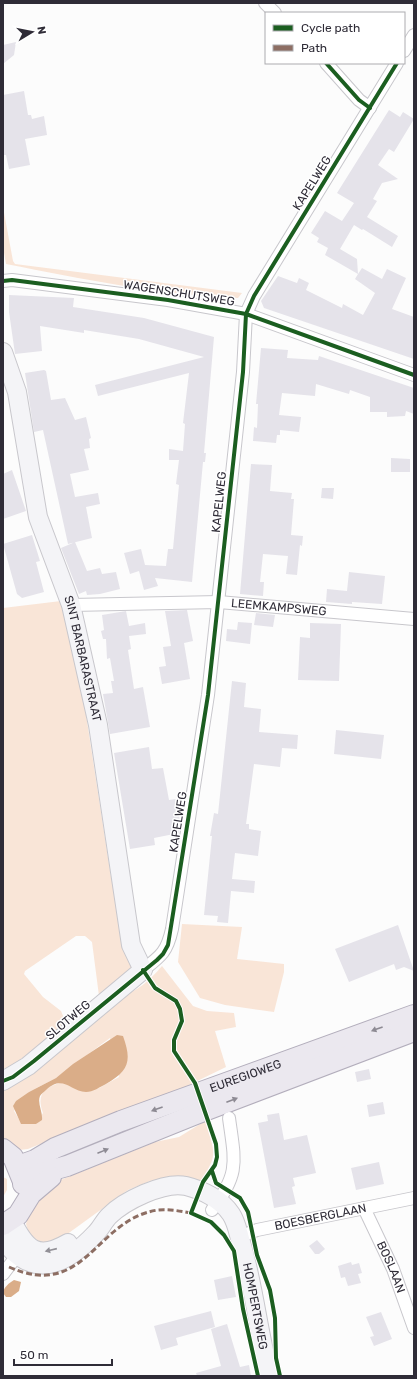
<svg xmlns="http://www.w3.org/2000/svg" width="417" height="1379" font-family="Rubik,sans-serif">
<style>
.green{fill:#f9e5d7;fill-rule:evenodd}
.water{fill:#daad88}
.building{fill:#e5e3ea}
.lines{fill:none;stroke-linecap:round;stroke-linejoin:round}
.street-casing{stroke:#c8c7cc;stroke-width:14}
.secondary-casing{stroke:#c8c7cc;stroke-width:20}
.primary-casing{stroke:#b3aebc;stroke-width:22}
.street{stroke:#fff;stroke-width:12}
.secondary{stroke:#f4f4f7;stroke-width:18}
.primary{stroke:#ebe8ef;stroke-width:20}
.quiet{stroke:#8d6e63;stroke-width:3;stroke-dasharray:6 3;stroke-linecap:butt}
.cycleway-casing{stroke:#fff;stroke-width:6}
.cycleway{stroke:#1b5e20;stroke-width:4}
.oneway{fill:#8d8a93}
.oneway2{fill:#929097}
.labels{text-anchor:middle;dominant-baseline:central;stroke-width:3;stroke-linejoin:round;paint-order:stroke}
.street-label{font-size:12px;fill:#2f2c37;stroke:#fff}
</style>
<rect width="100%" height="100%" fill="#fcfcfc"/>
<path class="green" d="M3,207L13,261L15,264L242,293L238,298C159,295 83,279 6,264L3,247Z
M61,601L81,682L111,877L133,968L99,996L92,942L85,936H76L25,971L24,974L43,997L61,1011L66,1023L10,1068L3,1069V608Z
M182,924L242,927L237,959L284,964V972L274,1012L225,1005L200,998L178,962Z
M162,966L193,1006L207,1011L234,1013L236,1027L215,1031L226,1067L189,1085L188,1090L162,1095L28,1149L19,1150L3,1143V1086L119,997C138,991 149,981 162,966ZM110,1038L119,1077L99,1088L82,1091L63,1082C44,1087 36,1094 43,1113L36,1124H22L14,1111L29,1092L56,1078Z
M205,1121C215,1154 219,1154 199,1183L169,1179L150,1181L128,1190L55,1243H37L28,1231L26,1224L30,1210L38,1195L58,1181L155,1142L179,1137Z
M112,1133L115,1139L49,1165L47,1160Z
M3,1177L7,1179V1190L3,1197Z"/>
<path class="water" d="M117,1035L123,1036C132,1061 129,1071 106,1084C100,1087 93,1092 86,1092C70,1091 63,1074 46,1090C44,1092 41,1094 40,1096C37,1103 43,1112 42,1120L36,1124H21L13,1106L16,1101L29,1092L56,1078L73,1064Z
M14,1280L21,1282L19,1291L11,1297H6L3,1293C4,1287 9,1283 14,1280Z"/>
<path class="building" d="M16,42L14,55L3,64V45Z
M24,91L28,115H31L32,119L44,116L47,135L25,139L30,165L9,169L6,155H3V95Z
M389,110L400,117L403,112L414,119L394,152L389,149L378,165L398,179L382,183L373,199L377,201L367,217L398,236L392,247L363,229L362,230L354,225L340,249L357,259L358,274L362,268L382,279L387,269L406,278L392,309L414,317V359L264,308L261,301L278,276L297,283L299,278L309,283L306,290L342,308L343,304L363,315L375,293L355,279L358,274L325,255L328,248L317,242L319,238L311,233L325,211L342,221L354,203L337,193Z
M9,295L74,298L73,307L144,318L214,337L204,453H206L205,462H203L192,582L155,578L158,586L144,590L139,571L130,574L124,553L141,549L145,565L166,566L168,549H173L179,485L176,484L179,460H169V449L183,451L185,424L183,423L189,373L98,396L95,385L204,357L139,339L84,330V333L40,326L42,351L15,354L9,312Z
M261,348L288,350L287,358L318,360L319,356L414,388V414L406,411L405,416L387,417V412H370V397L350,390L349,394L316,384L315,396L282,393L279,415L301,417L299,432L280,430V435H277L276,443L253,441L254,427L257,428L258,404H256Z
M44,370L46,371L51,400L65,398L75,420L86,417L91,438L89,439L90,448L84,449L89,470L70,474L75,497L98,493L100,504L86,507L92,538L68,544L43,430L34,432L25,373Z
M391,458L410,459V472H391Z
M251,464L272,465L270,491L292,493L291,499H294L291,535L303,536L302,546L300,545L297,575L286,574L288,556L263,554L260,582H264L263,596L240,594Z
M12,470L26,511L3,519V474Z
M322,488H334L333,499L321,498Z
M32,535L40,561L36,562L44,592L22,598L17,594L3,544Z
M75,542L87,571L100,568L102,574L116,572L120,589L100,594L87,595L86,591L79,594L61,548Z
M349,572L385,576L382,604L352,602V604L326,602L327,589L347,591Z
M187,610L193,641L184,643L190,679L162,684L159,667L166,666L163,647L171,646L165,611Z
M126,611L129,626L145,623L146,634L129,636L131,649L128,650L134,689L143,687L150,727L110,734L103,694L113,693L111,681H114L110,658L107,659L106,639H103L101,631L104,630L102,615Z
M256,613L275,615L273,627L254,625Z
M238,622L252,623L250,644L226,641L227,629L237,630Z
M310,623L341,624L339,681L298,680L300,637L310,638Z
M232,681L246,683L244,707L261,709L259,732L298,735L297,749L282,748L280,767L254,764L246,824H249V829L261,831L258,856L235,853L232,879L255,881L254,893L231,891L228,923L217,922L218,916L204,915L212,836H210L214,813L218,814Z
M336,730L384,735L381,759L334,754Z
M149,747L152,769L163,768L169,800L176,799L180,821L179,833L154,838L155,845L130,849L114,753Z
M398,925L414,971L404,967L396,970L394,964L349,982L335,949Z
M369,1069L371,1079L357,1082L355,1072Z
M383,1102L385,1114L369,1117L367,1105Z
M279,1113L284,1140L307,1135L316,1173L293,1178L295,1186L292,1187L296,1204L274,1208L258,1123L268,1121L267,1115Z
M379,1162L384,1184L356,1190L351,1168Z
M317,1240L325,1249L319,1254H315L309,1246Z
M351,1262L352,1265L359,1263L362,1273L358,1274L361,1283L348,1286L345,1277L341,1278L338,1266Z
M232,1276L236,1297L218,1300L214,1280Z
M211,1311L215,1327L176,1338L178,1345L161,1350L154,1326Z
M381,1312L392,1339L374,1346L370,1337L374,1336L366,1317Z
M227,1324L240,1367L249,1365L251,1376H197L196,1373L221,1366L211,1329Z"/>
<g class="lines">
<g class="street-casing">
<g id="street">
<path d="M265,3L275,13"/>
<path d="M404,51L414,35"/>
<path d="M326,63L359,100L370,108"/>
<path d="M3,281L12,280L168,300L246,314L414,375"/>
<path id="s1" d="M71,605L219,602L414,619"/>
<path d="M143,970C161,956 167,952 172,929L208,695L243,372L246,314L254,296L397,63"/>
<path id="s2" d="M364,1208L393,1269L414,1328"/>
<path d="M212,1210C240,1173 235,1162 229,1118"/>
<path id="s3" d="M239,1237L257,1230L414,1198"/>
<path d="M3,1274L22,1249"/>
</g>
</g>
<g class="secondary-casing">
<g id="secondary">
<path id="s4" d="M3,352L17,392L38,517L71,605L98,725L131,945L143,970L28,1066L3,1081"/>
<path d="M12,1221C26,1249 37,1261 68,1243"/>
<path id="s5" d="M3,1240C34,1281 66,1265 96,1233C101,1228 104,1221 109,1216C124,1201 164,1181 186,1186C202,1190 221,1199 231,1214C237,1223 238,1233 241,1242C254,1286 258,1332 270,1376"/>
</g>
</g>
<g class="primary-casing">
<g id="primary">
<path d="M3,1149L13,1157L22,1179"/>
<path id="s6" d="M18,1166L35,1160L55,1148L121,1121L414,1015"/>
<path d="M23,1184L42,1173L67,1166L196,1114L414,1031"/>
<path d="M3,1225L18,1215L31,1194L51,1177"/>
</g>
</g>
<use href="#street" class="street"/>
<use href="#secondary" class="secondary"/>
<use href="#primary" class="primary"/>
<path class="quiet" d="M9,1267C86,1301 95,1219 158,1210C169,1209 180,1211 191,1213"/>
<g class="cycleway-casing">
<path id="cycleway" d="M326,63L359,100L370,108
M3,281L12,280L168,300L246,314L414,375
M143,970L155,988L176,1001L180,1009L182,1021L174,1040V1051L195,1083L216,1144L217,1157L215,1165L203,1182L191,1213L211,1222L224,1235L234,1251L243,1309L258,1376
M3,1081L13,1077L34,1061L157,960L163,954L168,945L208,695L243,372L246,314L254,296L397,63
M212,1171L216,1183L240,1198L248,1212L257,1255L270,1290L275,1318L276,1358L280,1376"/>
</g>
<use href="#cycleway" class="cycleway"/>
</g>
<defs><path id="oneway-solid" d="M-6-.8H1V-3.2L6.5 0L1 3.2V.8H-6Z"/></defs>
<g class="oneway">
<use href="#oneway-solid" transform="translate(377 1029) rotate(160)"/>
<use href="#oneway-solid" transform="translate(232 1100) rotate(-21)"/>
<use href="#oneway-solid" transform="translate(157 1109) rotate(160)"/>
<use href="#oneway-solid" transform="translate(103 1151) rotate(-22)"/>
</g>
<use class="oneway2" href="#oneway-solid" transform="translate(51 1250) rotate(167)"/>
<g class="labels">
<g class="street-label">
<text transform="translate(312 183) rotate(-58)">KAPELWEG</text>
<text transform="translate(179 293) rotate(9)">WAGENSCHUTSWEG</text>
<text transform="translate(219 502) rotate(-84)">KAPELWEG</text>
<text stroke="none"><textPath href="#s1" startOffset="208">LEEMKAMPSWEG</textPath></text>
<text stroke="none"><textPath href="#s4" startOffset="318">SINT BARBARASTRAAT</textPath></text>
<text transform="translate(178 822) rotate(-81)">KAPELWEG</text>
<text transform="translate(68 1020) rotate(-40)">SLOTWEG</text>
<text stroke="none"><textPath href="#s6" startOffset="245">EUREGIOWEG</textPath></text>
<text stroke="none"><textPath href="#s3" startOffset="84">BOESBERGLAAN</textPath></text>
<text stroke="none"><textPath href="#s2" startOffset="65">BOSLAAN</textPath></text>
<text stroke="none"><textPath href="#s5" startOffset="368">HOMPERTSWEG</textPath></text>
</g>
</g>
<rect width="417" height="1379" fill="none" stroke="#2f2c37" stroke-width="8"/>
<rect x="265" y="12" width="140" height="52" fill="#ffffff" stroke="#acabaf"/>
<rect x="273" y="25" width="20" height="6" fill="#1b5e20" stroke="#acabaf"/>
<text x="301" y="32" font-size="12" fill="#2f2c37">Cycle path</text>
<rect x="273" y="45" width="20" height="6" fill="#8d6e63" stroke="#acabaf"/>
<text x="301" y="52" font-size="12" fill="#2f2c37">Path</text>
<g transform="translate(32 32) rotate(80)" stroke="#ffffff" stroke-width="3" paint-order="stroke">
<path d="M0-3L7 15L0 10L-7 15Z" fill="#2f2c37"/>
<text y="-6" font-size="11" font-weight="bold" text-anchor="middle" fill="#2f2c37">N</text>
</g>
<path d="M14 1359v6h98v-6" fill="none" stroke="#2f2c37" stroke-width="2"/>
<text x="20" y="1359" font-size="12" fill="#2f2c37" stroke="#ffffff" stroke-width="3" paint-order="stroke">50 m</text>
</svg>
